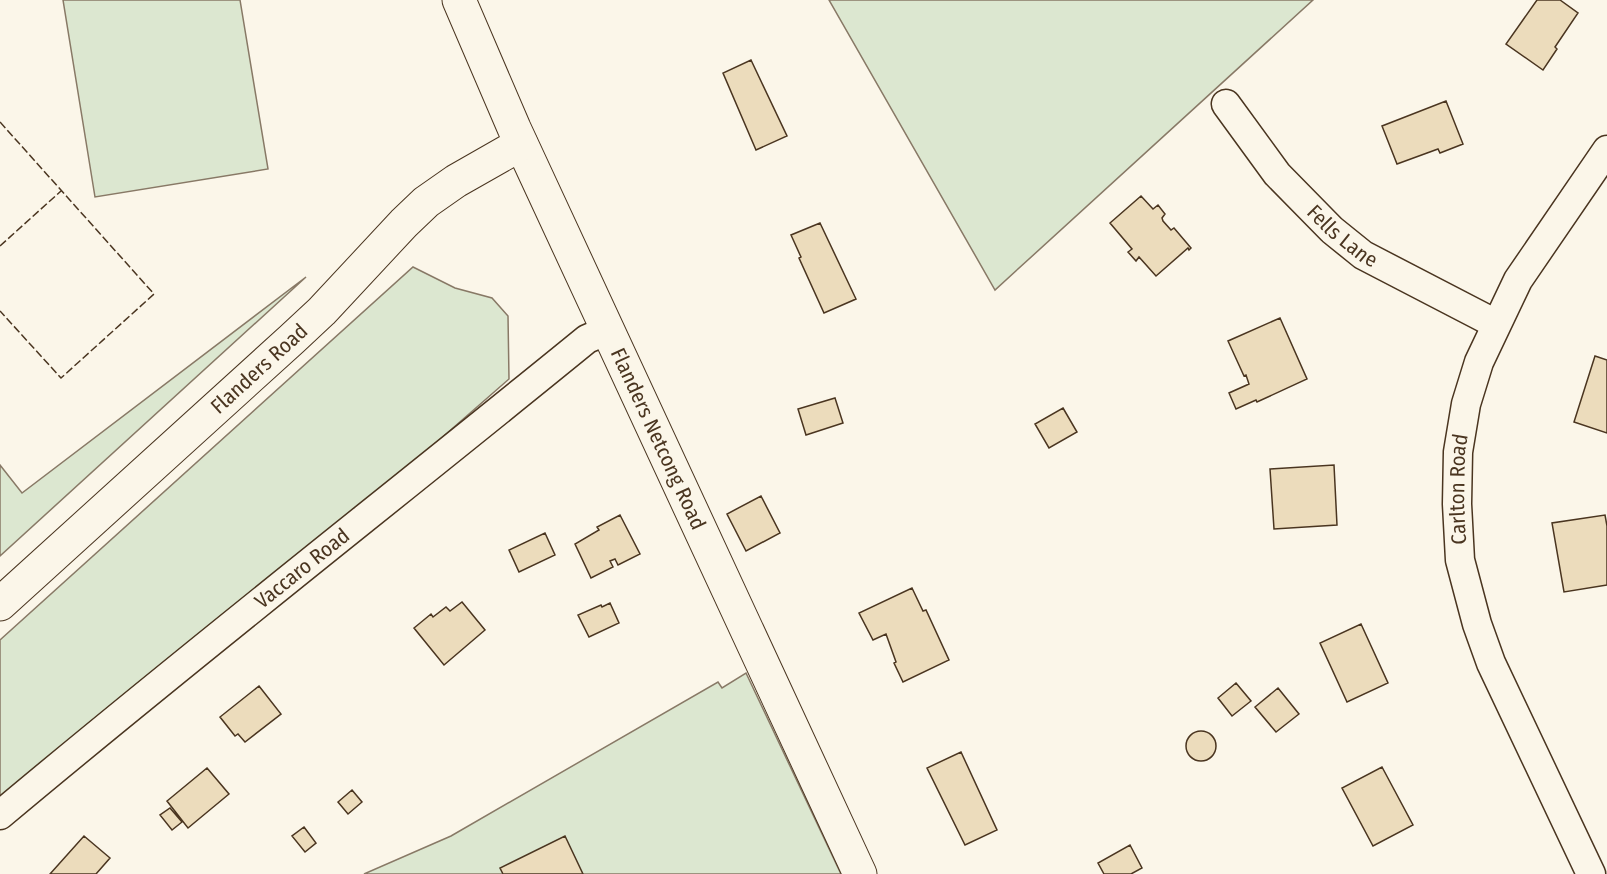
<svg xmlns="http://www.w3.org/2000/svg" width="1607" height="874" font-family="'Fira Sans Condensed',sans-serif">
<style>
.green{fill:#dce7d0;stroke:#887966;stroke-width:1.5}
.building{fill:#ecdcbc;stroke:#4a3520;stroke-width:1.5}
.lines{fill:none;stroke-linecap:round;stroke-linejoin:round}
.minor-casing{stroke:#4a3520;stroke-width:31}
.major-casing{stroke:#4a3520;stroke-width:35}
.minor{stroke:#fbf6e9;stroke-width:28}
.major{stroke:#fbf6e9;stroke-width:33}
.fence{stroke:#4a3520;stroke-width:1.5;stroke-dasharray:8 3;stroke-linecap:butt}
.labels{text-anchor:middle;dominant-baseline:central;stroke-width:4.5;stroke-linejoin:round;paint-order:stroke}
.street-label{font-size:21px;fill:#4a3520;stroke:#fbf6e9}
</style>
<rect width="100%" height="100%" fill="#fbf6e9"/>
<path class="green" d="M63,0H240L268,169L95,197Z
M829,0H1313L995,290Z
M413,267L455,288L492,298L508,316L509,379L310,553L0,800V640Z
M306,277L0,556V465L22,493Z
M746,673L841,874H364L451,836L718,682L722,688Z"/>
<path class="building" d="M1537,0H1560L1578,13L1555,47L1557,49L1543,70L1506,44Z
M751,60L787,136L756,150L723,73Z
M1446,101L1463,144L1440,153L1438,149L1397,164L1382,126Z
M1141,196L1153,209L1158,205L1165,214L1162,218L1163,221L1171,230L1174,228L1191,248L1189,250L1188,248L1156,276L1139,257L1136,261L1128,252L1132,249L1110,223Z
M820,223L856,299L824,313L799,258L801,257L791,235Z
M1280,318L1307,379L1257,402L1256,400L1236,409L1229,393L1249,384L1246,375L1244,376L1228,341Z
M1595,356L1607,360V433L1574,422Z
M835,398L843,423L806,435L798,409Z
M1063,408L1077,432L1049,448L1035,424Z
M1334,465L1337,525L1274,529L1270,469Z
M761,496L780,533L746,551L727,514Z
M620,515L640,554L618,565L615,559L610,561L613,567L591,578L575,544L599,530L597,527Z
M1605,515L1607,526V585L1564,592L1552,523Z
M545,533L555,555L519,572L509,550Z
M912,588L923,611L926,610L949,660L903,682L894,663L896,662L886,634L873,640L859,613Z
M462,602L485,630L444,665L414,628L431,614L433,617L446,607L450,611Z
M610,603L619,623L589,637L578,615L601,605L602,607Z
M1361,624L1388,683L1347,702L1320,643Z
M1236,683L1251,701L1232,716L1218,698Z
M259,686L281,714L245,742L238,734L235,736L220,717Z
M1278,688L1299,714L1276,732L1255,707Z
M1186 746a15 15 0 1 1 30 0a15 15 0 1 1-30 0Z
M961,752L997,830L965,845L927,768Z
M1382,767L1413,825L1373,846L1342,788Z
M207,768L229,794L188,828L167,801Z
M352,790L362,802L348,814L338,802Z
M170,808L182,822L172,830L160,815Z
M304,827L316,843L305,852L292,836Z
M84,836L110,858L96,874H50Z
M565,836L583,874H503L500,868Z
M1130,845L1142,868L1131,874H1104L1098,863Z"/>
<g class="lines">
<g class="minor-casing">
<g id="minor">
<path id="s1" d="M1226,104L1277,174L1332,230L1363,255L1496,324"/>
<path id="s2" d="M0,815C193,653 392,498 587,339L608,330"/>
<path id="s3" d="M1591,874L1491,663L1477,624L1460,560L1457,504L1458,452L1466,404L1479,362L1518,280L1607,150"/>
</g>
</g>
<g class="major-casing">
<g id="major">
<path id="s4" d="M459,0L514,128L860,874"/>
<path id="s5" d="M0,604L292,339L322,311L404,223L426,202L456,181L521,144"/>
</g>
</g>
<use href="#minor" class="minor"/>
<use href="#major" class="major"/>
<path class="fence" d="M0,122L154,294L61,378L0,311
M0,246L61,191"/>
</g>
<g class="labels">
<g class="street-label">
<text stroke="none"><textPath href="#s1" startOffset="177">Fells Lane</textPath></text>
<text stroke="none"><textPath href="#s5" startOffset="350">Flanders Road</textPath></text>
<text stroke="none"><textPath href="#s4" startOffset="482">Flanders Netcong Road</textPath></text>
<text stroke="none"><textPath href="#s3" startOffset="412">Carlton Road</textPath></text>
<text stroke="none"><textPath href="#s2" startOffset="390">Vaccaro Road</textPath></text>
</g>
</g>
</svg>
